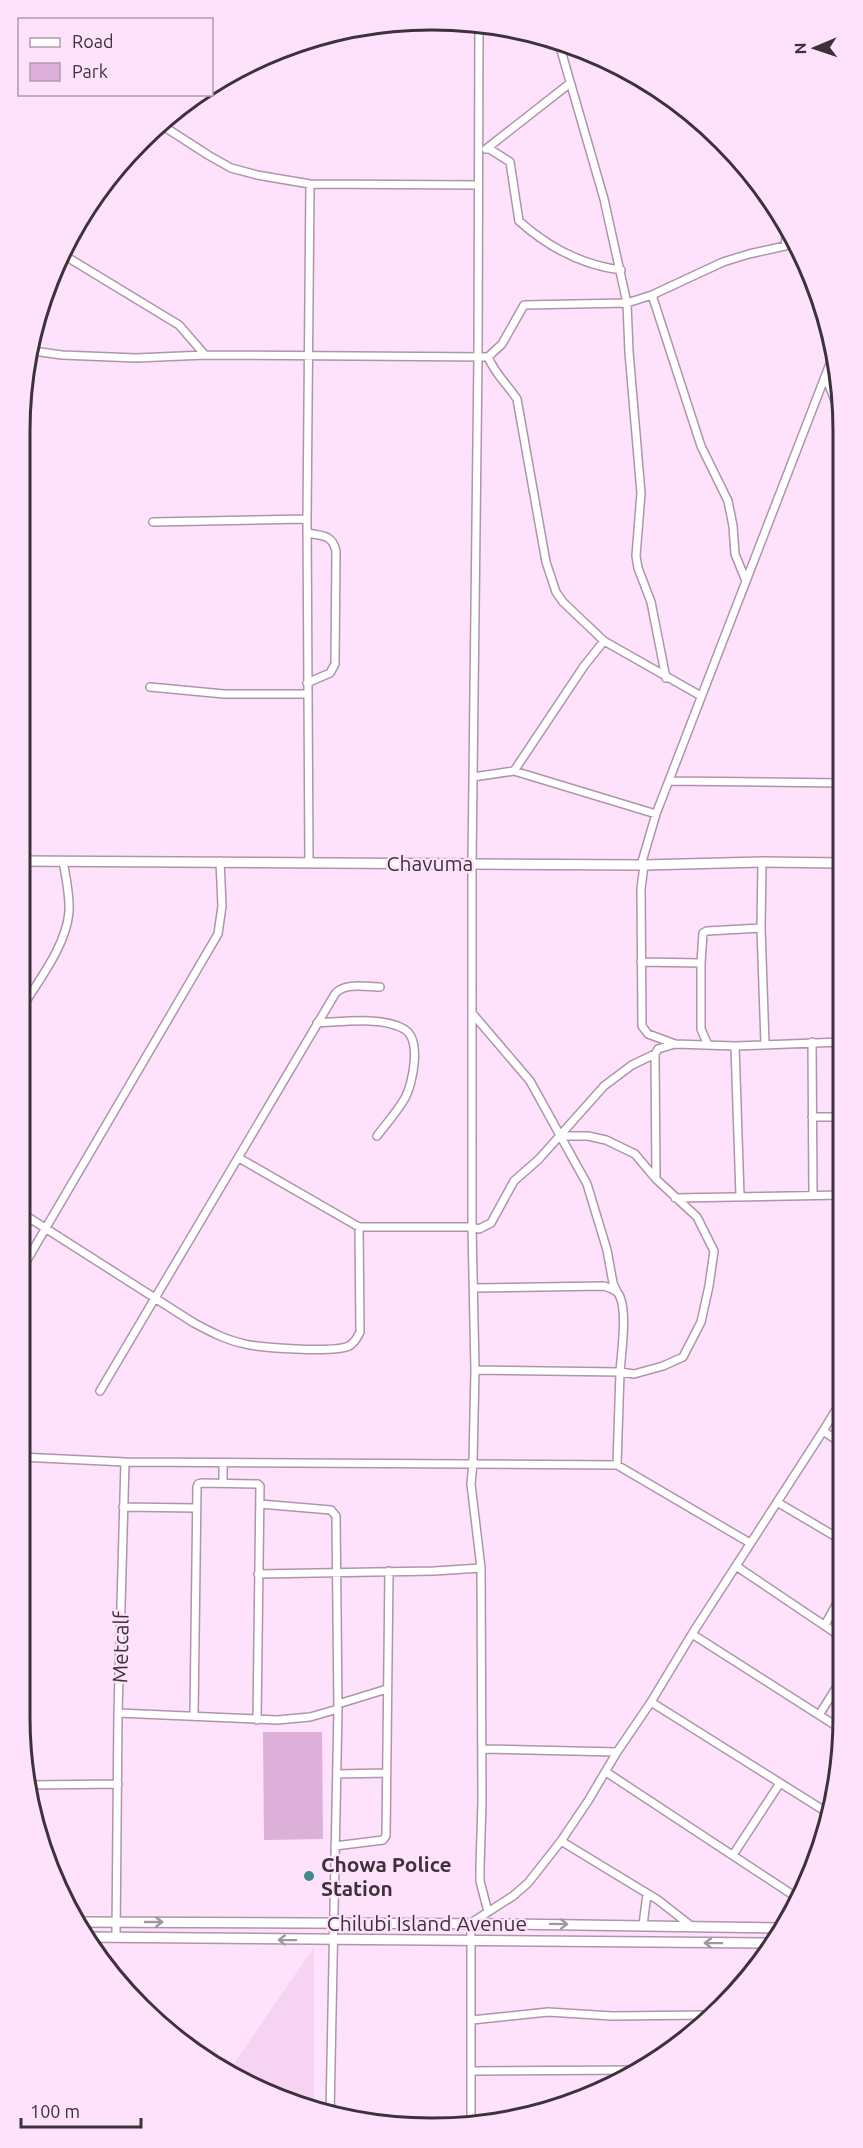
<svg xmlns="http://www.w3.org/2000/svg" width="863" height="2148" font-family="Ubuntu,sans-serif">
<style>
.built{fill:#f6d3f2}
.green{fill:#dcb0d8}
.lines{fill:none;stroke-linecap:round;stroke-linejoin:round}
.street-casing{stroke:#af95ac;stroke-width:10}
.secondary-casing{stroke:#af95ac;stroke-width:12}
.street{stroke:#fff;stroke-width:7}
.secondary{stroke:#fff;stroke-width:9}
.oneway{stroke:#9e989e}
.poi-dot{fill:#41898b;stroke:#fee1fa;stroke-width:2}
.labels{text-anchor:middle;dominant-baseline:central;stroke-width:4.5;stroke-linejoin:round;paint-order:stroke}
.street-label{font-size:21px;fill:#3d323c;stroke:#fee1fa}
.poi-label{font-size:21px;font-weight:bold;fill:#3d323c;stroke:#fee1fa;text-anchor:start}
.rim{fill:none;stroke:#3d323c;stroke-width:3}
</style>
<rect width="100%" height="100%" fill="#fee1fa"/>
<path class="built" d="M314,1947V2110L299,2107L227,2074Z"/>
<path class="green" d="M263,1732H322L323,1839L264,1840Z"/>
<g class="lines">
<g class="street-casing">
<path id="street" d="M479,23L478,358L472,863V1227L479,1229L491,1223L514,1181L539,1159L604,1086L632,1065L655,1054
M377,25H479
M558,40L604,199L627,303L629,352L641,493L636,556L638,568L651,602L666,678
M160,124L208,155L231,168L257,175L310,184L478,185
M488,148L510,162L519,221C548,247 582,265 621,270
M486,149L569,84
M62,254L179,325L205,355
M652,295L701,446L728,501L733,526L735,554L746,581
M33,351L62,355L136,358L205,355L488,357L502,344L524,305L627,303L652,295L723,262L749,254L785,246L787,229
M488,357C495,374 507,384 517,399L546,562L556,592L563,602L604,641L701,696
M826,377L840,414
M153,522L307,519
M307,533C322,536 332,534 336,551L335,664L330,673L307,683
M150,687L224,694H307
M514,771L584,666L604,641
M473,777L514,771L656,814
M669,781L841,783
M309,862L307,519L310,184
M762,862L761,928L765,1044
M641,865L656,814L833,356
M644,865L641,889L642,1026L648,1034L675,1044
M641,962L701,963
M20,1011C37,982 66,947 69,912C70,895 66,878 63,861
M472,1013L530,1081L587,1184L607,1250L613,1283L617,1292
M317,1023C342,1022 382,1016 404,1029C422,1039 413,1083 405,1098C397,1112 386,1124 377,1136
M812,1042L813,1195
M708,1045L701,1029V963L703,933L707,931L761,928
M735,1046L740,1196
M812,1117H842
M239,1158L359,1227H472L475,1370L473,1463L471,1484L481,1568L482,1801L480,1868V1881L488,1912
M656,1179L655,1054L658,1049L675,1044L735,1046L842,1042
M675,1198L842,1195
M20,1212L194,1323C209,1331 224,1339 241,1343C258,1348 334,1353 349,1346C355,1342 357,1338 360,1332L359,1227
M20,1272L218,934L222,906L220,861
M474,1288L604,1286C608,1287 614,1290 617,1292C629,1305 621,1355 620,1372L634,1374L663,1366L683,1357L701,1322L709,1286L714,1251L697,1217L656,1179L635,1154L606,1140L588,1136H560
M475,1370L620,1372L617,1465
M100,1391L335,994C344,982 367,987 380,987
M823,1431L843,1444
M20,1457L125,1462L617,1465L750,1543
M223,1463V1483
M777,1502L843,1541
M260,1504L331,1510L336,1516L338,1709L330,2114
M123,1507L196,1508
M736,1566L843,1638
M258,1574L434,1571L481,1568
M825,1625L843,1592
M692,1634L841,1729
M651,1702L828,1813
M338,1704L387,1689
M118,1713L277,1720L310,1717L338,1709
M194,1715L197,1487L198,1484L202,1483L258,1484L260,1486L257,1720
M819,1715L843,1677
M482,1749L617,1752
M606,1772L796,1897
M337,1774L386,1773
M31,1785L118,1784
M561,1841L658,1900L690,1925
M335,1846L383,1840L386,1836L389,1571
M733,1855L780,1783
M643,1925L647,1894
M116,1937L118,1713L125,1462
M472,2020L548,2012L612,2016L707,2015
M472,2071L639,2070
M471,2122V1923L513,1896L528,1883L561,1841L588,1801L617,1752L651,1702L692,1634L823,1431L843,1398"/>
</g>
<g class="secondary-casing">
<path id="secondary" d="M20,861L644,865L762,862L841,863
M75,1922L510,1924L779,1928
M85,1937L771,1943"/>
</g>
<use href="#street" class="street"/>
<use href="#secondary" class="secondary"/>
</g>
<defs><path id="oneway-shaft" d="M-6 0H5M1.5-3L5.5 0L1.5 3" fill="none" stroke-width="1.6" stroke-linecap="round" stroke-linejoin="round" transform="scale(1.5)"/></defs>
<g class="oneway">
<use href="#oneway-shaft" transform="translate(154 1922)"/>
<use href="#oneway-shaft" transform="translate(559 1924) rotate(1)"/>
<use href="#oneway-shaft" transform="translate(287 1940) rotate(-179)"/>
<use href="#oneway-shaft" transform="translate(713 1943) rotate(-179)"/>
</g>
<circle class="poi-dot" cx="309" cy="1876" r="6"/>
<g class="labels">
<g class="street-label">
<text x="430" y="863">Chavuma</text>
<text transform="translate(120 1647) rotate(-89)">Metcalf</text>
<text x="427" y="1923">Chilubi Island Avenue</text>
</g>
<g class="poi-label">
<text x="321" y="1864">Chowa Police<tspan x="321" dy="24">Station</tspan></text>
</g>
</g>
<path d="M0 0H863V2148H0ZM431 30H432A401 401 0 0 1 833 431V1717A401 401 0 0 1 432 2118H431A401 401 0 0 1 30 1717V431A401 401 0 0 1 431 30Z" fill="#fee1fa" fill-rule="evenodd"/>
<path class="rim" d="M431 30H432A401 401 0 0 1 833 431V1717A401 401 0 0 1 432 2118H431A401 401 0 0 1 30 1717V431A401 401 0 0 1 431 30Z"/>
<rect x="18" y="18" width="195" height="78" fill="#fee1fa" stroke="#b19bae" stroke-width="1.5"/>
<rect x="30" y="38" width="30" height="9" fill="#ffffff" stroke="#b19bae" stroke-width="1.5"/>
<text x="72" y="48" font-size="18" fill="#3d323c">Road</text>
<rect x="30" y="63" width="30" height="18" fill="#dcb0d8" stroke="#b19bae" stroke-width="1.5"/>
<text x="72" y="78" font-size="18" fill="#3d323c">Park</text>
<g transform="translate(815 48) rotate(268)" stroke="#fee1fa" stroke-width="4.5" paint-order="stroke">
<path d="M0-4.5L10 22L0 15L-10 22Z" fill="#3d323c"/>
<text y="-9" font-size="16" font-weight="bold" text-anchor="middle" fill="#3d323c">N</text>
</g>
<path d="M21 2118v9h120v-9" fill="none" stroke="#3d323c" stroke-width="3"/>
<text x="30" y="2118" font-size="18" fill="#3d323c" stroke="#fee1fa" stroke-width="4.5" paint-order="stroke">100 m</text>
</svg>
